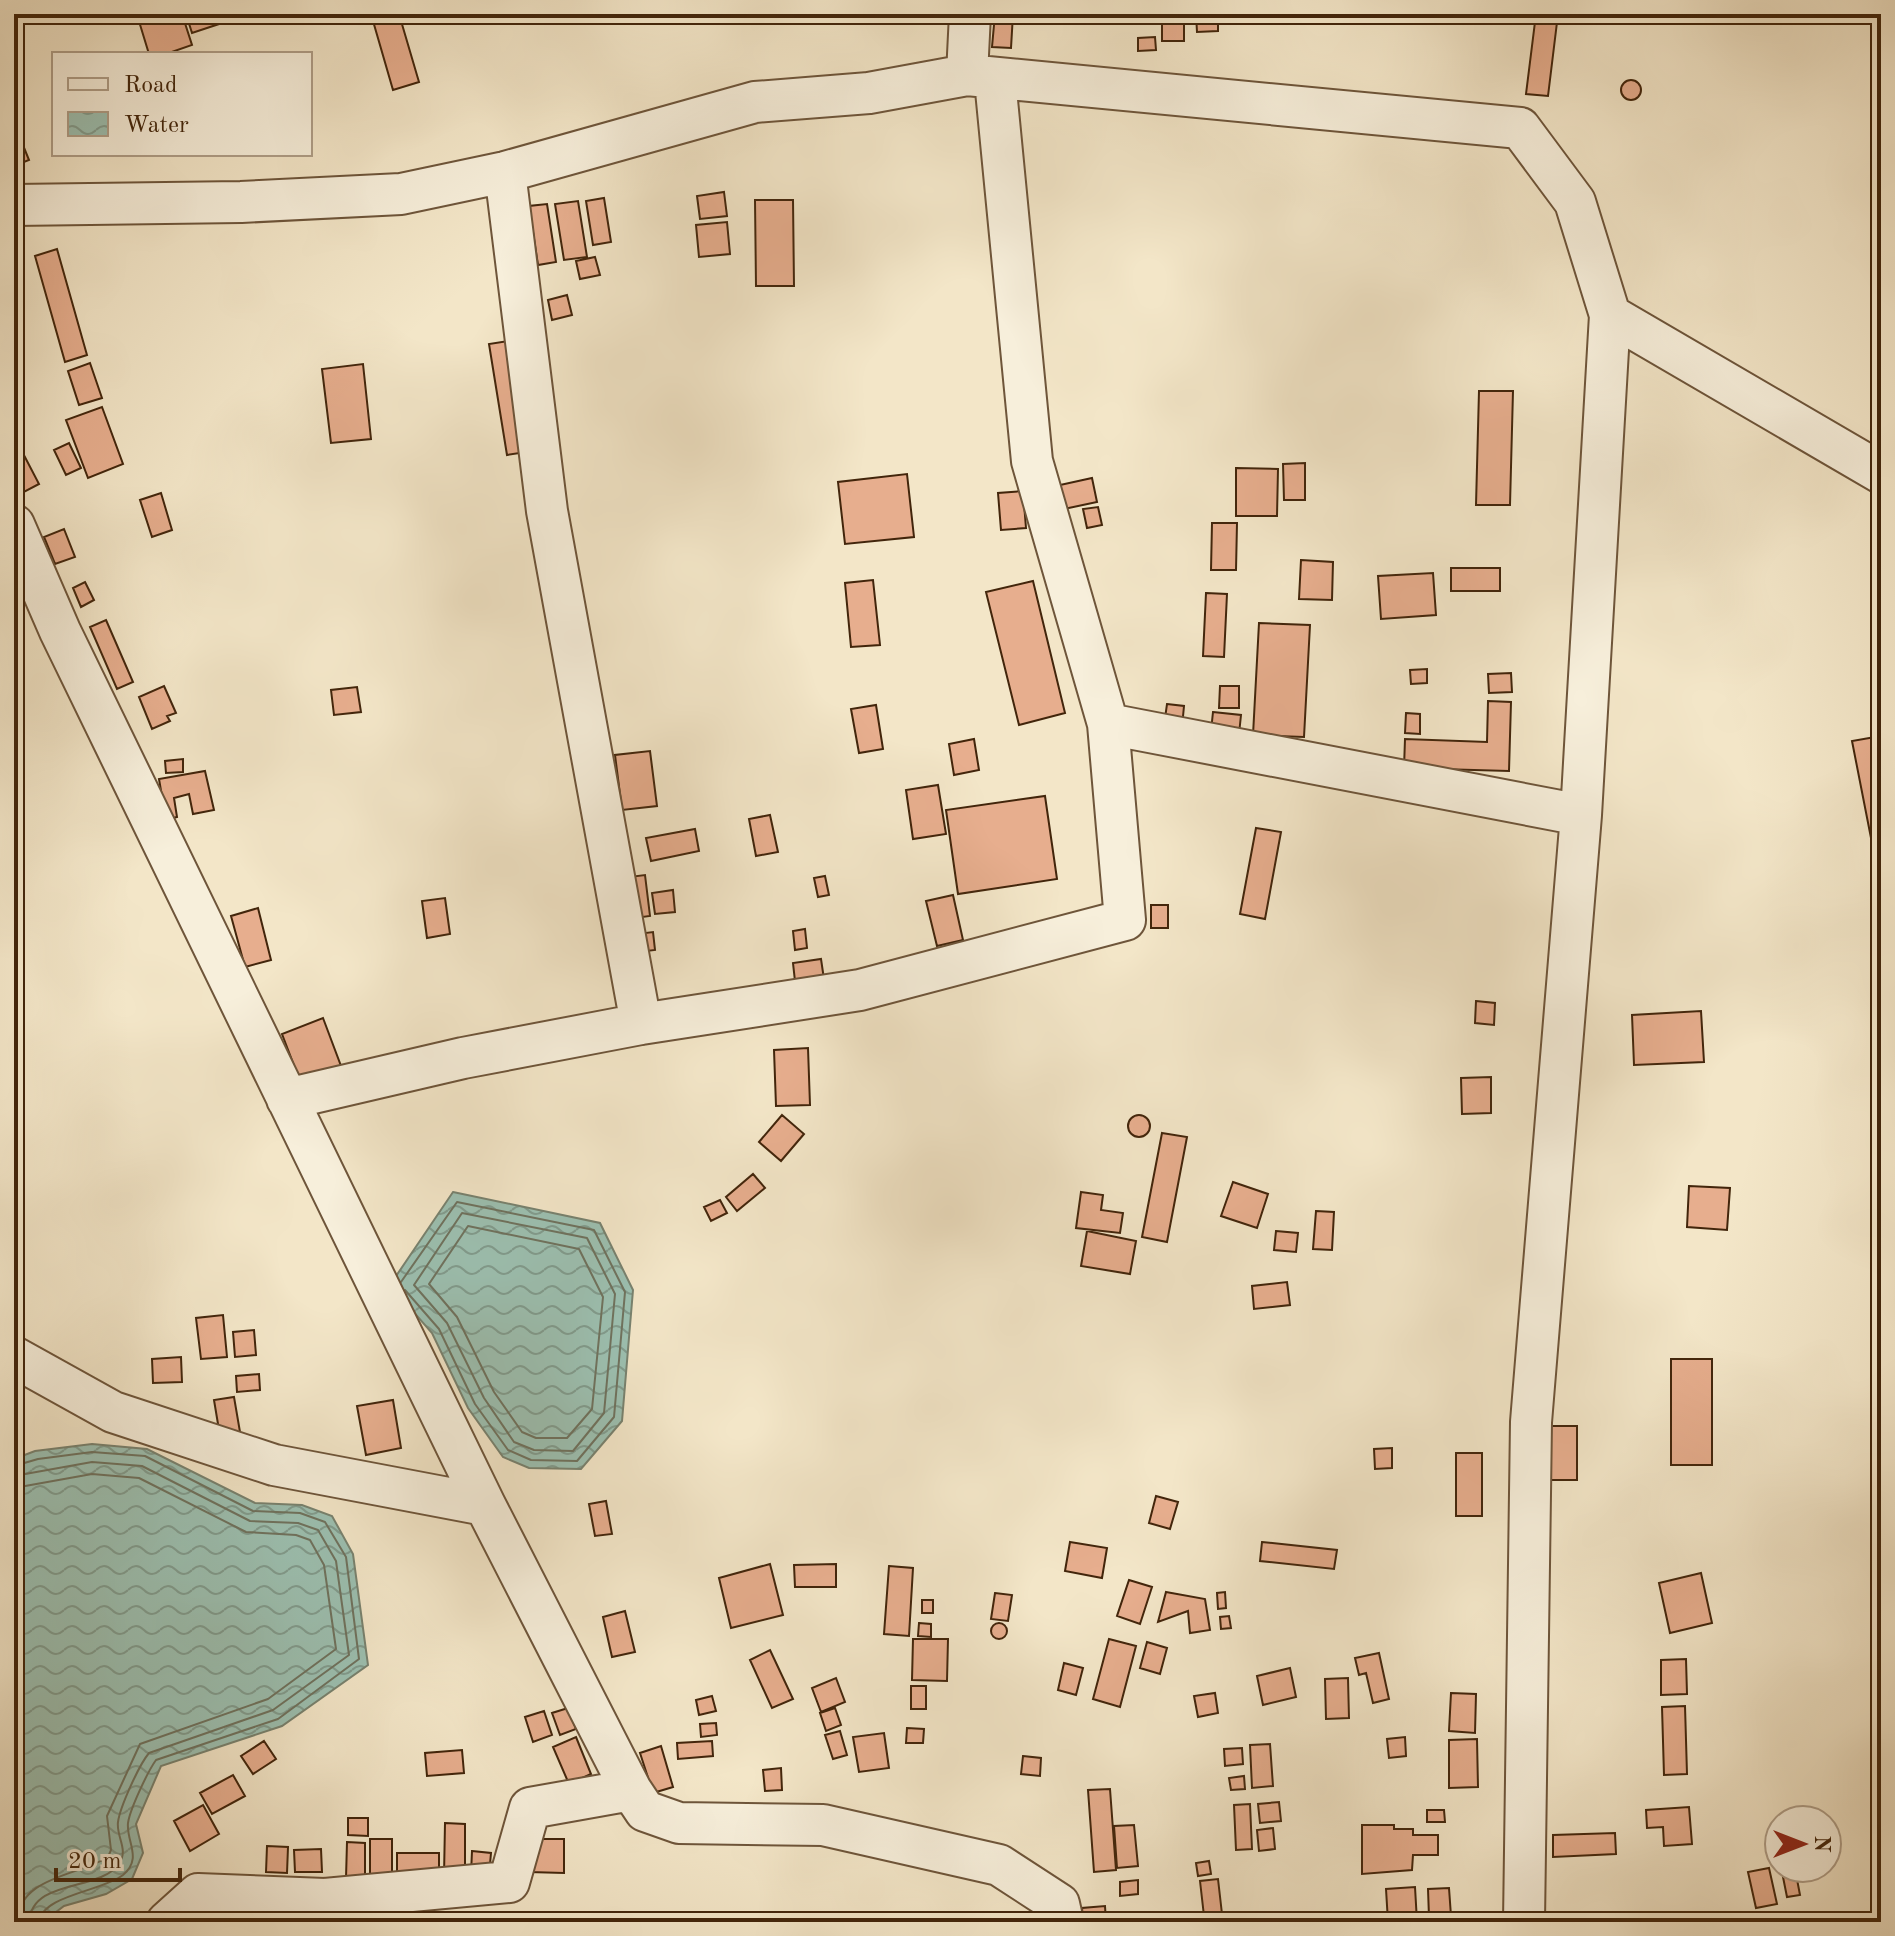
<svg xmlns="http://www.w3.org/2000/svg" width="1895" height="1936" font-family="'Old Standard TT',serif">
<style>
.water{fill:url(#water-waves);stroke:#78826f;stroke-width:2}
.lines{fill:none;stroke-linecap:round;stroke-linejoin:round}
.shore{stroke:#6f725e;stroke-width:2}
.building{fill:#e7ae8e;stroke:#42250b;stroke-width:2}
.street-casing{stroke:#6e553a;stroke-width:44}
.street{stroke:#f7efdb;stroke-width:40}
</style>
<defs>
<pattern id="water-waves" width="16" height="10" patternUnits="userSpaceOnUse" patternTransform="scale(2)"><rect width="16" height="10" fill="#9cc0b1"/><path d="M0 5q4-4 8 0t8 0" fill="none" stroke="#819c8e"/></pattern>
</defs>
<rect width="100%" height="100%" fill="#f3e6c8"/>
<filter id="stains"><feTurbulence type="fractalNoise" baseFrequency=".0025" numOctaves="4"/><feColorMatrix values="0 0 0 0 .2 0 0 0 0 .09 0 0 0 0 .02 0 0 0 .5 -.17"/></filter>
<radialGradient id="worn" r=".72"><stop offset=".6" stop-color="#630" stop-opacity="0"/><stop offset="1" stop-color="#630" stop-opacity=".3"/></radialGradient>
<path class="water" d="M453,1192L600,1223L633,1290L622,1421L581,1469L529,1468L503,1457L468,1408L432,1333L390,1285Z
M92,1444L147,1449L255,1503L302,1505L332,1516L353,1554L368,1665L282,1726L161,1766L136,1824L143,1853L132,1879L106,1894L64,1906L43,1922H14V1459L35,1451Z"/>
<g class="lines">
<path class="shore" d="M462,1213L587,1238L615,1294L604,1413L573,1451L534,1450L514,1442L484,1398L447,1323L414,1285Z
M468,1226L579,1249L603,1297L592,1409L567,1438H536L522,1432L494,1392L457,1317L429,1284Z
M401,1282L457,1202L594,1230L625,1292L614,1417L577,1461L531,1460L508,1450L475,1404L439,1329L405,1290
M14,1466L38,1459L92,1452L145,1456L253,1511L300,1513L325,1522L346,1557L359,1659L278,1719L156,1760C148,1771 130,1809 128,1823C126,1842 143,1858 123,1875C103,1891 42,1895 39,1922
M14,1476L92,1462L142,1466L250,1521L298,1523L318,1530L336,1561L349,1655L273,1710L149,1753C139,1765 120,1807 118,1822C116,1837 129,1849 119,1864C99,1892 32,1878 29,1922
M14,1488L92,1474L139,1478L246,1532L296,1535L310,1540L324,1565L336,1649L268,1699L140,1744L107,1816L111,1850L108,1857C79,1876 19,1876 17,1922"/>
</g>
<path class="building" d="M151,14H182L192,45L166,54H149L138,18Z
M186,14H219L222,23L192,33Z
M371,14H399L419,82L393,90Z
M995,14H1013L1011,48L992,47Z
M1162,14H1184V41H1162Z
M1196,14H1218V31L1197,32Z
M1536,14H1558L1548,96L1526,94Z
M1155,37L1156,50L1138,51V38Z
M1621 90a10 10 0 1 1 20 0a10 10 0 1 1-20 0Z
M14,123L29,160L14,166Z
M724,192L727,216L700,219L697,196Z
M604,198L611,242L593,245L586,201Z
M755,200H793L794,286H756Z
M578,201L587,257L564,260L555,204Z
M547,204L556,262L538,265L529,206Z
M727,222L730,254L699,257L696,225Z
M57,249L87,355L65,362L35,256Z
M595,257L600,275L580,279L576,261Z
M567,295L572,315L552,320L548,300Z
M515,340L533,451L507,455L489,344Z
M14,363L22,370L15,379H14Z
M90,363L102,398L79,405L68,371Z
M363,364L371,439L331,443L322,369Z
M1479,391H1513L1510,505H1476Z
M102,407L123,464L88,478L66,420Z
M14,436L39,484L22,493L14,477Z
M69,443L81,468L66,475L54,450Z
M1305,463V500H1284L1283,464Z
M1236,468L1278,469L1277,516H1236Z
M907,474L914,537L845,544L838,482Z
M1092,478L1097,502L1064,509L1060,485Z
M1023,491L1026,528L1001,530L998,493Z
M161,493L172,530L152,537L140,500Z
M1098,507L1102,525L1087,528L1083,509Z
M1212,523H1237L1236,570H1211Z
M64,529L75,557L55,564L44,537Z
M1301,560L1333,562L1332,600L1299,599Z
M1451,568H1500V591H1451Z
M1433,573L1436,615L1381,619L1378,576Z
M873,580L880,645L851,647L845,583Z
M1033,581L1065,713L1019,725L986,592Z
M85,582L94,600L81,607L73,588Z
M1206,593L1227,594L1224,657L1203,656Z
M106,620L133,682L117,689L90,627Z
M1259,623L1310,625L1304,737L1253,735Z
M1427,669V683L1411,684L1410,670Z
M1511,673L1512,692L1489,693L1488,674Z
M164,686L176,713L167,716L170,721L152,729L139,697Z
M1220,686H1239V708H1219Z
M357,687L361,712L334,715L331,690Z
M1488,701L1511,702L1509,771L1404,768L1405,739L1487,742Z
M1167,704L1184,706L1182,727L1164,725Z
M876,705L883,749L859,753L851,709Z
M1213,712L1241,715L1239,734L1211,731Z
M1406,713L1420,714V734L1405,733Z
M1881,736V889L1852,741Z
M974,739L979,770L954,775L949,744Z
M650,751L657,806L622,810L615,755Z
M183,759V772L166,773L165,761Z
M205,771L214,810L193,814L189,794L174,798L177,817L166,820L159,779Z
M938,785L946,834L913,839L906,790Z
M1045,796L1057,879L958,894L946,810Z
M770,815L778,852L756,856L749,819Z
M1256,828L1281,832L1265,919L1240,914Z
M695,829L699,851L651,861L646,838Z
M645,875L650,916L635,918L629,877Z
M825,876L829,895L818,897L814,878Z
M673,890L675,912L655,914L652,893Z
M953,895L963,940L937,946L926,901Z
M445,898L450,934L427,938L422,901Z
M1151,905H1168V928H1151Z
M258,908L271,960L245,967L231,916Z
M805,929L807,948L795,950L793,931Z
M653,932L655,950L639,952L637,934Z
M821,959L825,986L796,990L793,963Z
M1476,1001L1495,1003L1494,1025L1475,1023Z
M1701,1011L1704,1062L1634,1065L1632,1015Z
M323,1018L344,1074L303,1089L282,1034Z
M808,1048L810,1105L776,1106L774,1050Z
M1491,1077V1113L1462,1114L1461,1078Z
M1128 1126a11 11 0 1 1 22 0a11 11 0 1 1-22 0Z
M782,1115L804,1134L781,1161L759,1142Z
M1162,1133L1187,1137L1167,1242L1142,1237Z
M753,1174L765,1188L737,1211L726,1197Z
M1233,1182L1268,1194L1257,1228L1221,1216Z
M1689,1186L1730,1188L1727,1230L1687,1227Z
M1081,1192L1103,1195L1101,1210L1123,1213L1120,1233L1076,1228Z
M720,1200L727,1213L711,1221L704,1207Z
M1316,1211L1334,1212L1332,1250L1313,1249Z
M1087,1231L1136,1241L1130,1274L1081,1266Z
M1276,1231L1298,1233L1296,1252L1274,1250Z
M1287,1282L1290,1305L1254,1309L1252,1286Z
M223,1315L227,1357L201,1359L196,1318Z
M254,1330L256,1355L235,1357L233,1332Z
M181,1357L182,1382L153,1383L152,1359Z
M1671,1359H1712V1465H1671Z
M259,1374L260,1390L237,1392L236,1376Z
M234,1397L240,1432L220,1436L214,1400Z
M393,1400L401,1448L366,1455L357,1406Z
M1548,1426H1577V1480H1548Z
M1392,1448V1468L1375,1469L1374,1449Z
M1456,1453H1482V1516H1456Z
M1156,1496L1178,1502L1170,1529L1149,1523Z
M606,1501L612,1534L595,1536L589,1504Z
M1070,1542L1107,1548L1102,1578L1065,1571Z
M1262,1542L1337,1550L1334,1569L1260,1561Z
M770,1564L783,1615L731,1628L719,1578Z
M836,1564V1587H795L794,1565Z
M889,1566L913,1568L909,1636L884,1634Z
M1701,1573L1712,1623L1670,1633L1659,1583Z
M1129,1580L1152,1587L1140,1624L1117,1616Z
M1166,1592L1205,1599L1210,1630L1190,1633L1188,1611L1158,1622Z
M1225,1592L1226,1608L1218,1609L1217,1593Z
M995,1593L1012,1595L1008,1621L991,1619Z
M922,1600H933V1613H922Z
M625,1611L635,1652L612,1657L603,1617Z
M1229,1616L1231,1628L1221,1629L1220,1617Z
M991 1631a8 8 0 1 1 16 0a8 8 0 1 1-16 0Z
M919,1623L931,1624V1637L918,1636Z
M913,1639H948L947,1681L912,1680Z
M1109,1639L1136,1646L1120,1707L1093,1699Z
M1147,1642L1167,1648L1160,1674L1140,1668Z
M770,1650L793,1699L772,1708L750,1660Z
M1379,1653L1389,1699L1373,1703L1366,1673L1359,1675L1355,1658Z
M1686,1659L1687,1694L1661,1695V1660Z
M1064,1663L1083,1668L1076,1695L1058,1690Z
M1290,1668L1296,1697L1263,1705L1257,1676Z
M836,1678L845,1702L821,1712L812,1688Z
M1348,1678L1349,1718L1326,1719L1325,1679Z
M911,1686H926V1709H911Z
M1215,1693L1218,1713L1198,1717L1194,1696Z
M1451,1693L1476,1694L1475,1733L1449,1731Z
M712,1696L716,1711L699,1715L696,1700Z
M1685,1706L1687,1774L1664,1775L1662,1707Z
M568,1708L576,1729L560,1735L552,1713Z
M835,1708L841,1725L826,1731L820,1713Z
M544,1711L552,1735L533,1742L525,1717Z
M716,1723L717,1735L701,1737L700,1724Z
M907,1728L924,1729L923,1743H906Z
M840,1731L847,1755L833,1759L825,1735Z
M884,1733L889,1768L859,1772L853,1737Z
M576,1737L591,1774L569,1784L553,1747Z
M1405,1737L1406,1756L1389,1758L1387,1739Z
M1477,1739L1478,1787L1449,1788V1740Z
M264,1741L276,1759L253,1774L241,1756Z
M712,1741L713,1756L678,1759L677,1743Z
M1270,1744L1273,1786L1252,1788L1250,1745Z
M661,1746L673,1787L653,1793L640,1753Z
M1242,1748L1243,1764L1225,1766L1224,1749Z
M462,1750L464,1773L427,1776L425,1753Z
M1023,1756L1041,1758L1040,1776L1021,1774Z
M781,1768L782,1790L765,1791L763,1770Z
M233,1775L245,1796L212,1814L200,1793Z
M1244,1776L1245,1789L1231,1790L1229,1778Z
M1110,1789L1116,1870L1094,1872L1088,1790Z
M1279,1802L1281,1821L1260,1823L1258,1804Z
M1250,1804L1252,1849L1236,1850L1234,1805Z
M203,1805L219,1834L190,1851L174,1821Z
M1689,1807L1692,1844L1664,1846L1663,1827L1647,1828L1646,1810Z
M1427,1810H1444L1445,1822H1427Z
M348,1818H368V1836L348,1835Z
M445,1823L465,1824V1876H444Z
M1134,1825L1138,1866L1117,1868L1114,1826Z
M1362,1825H1394V1829H1413V1835H1438V1855H1413L1412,1870L1362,1874Z
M1273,1828L1275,1849L1259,1851L1257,1830Z
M1615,1833L1616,1854L1553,1857V1835Z
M370,1839H392V1880H370Z
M530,1839H564V1873L529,1872Z
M347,1842L365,1843V1878H346Z
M267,1846L288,1847L287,1873L266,1872Z
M321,1849L322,1872H295L294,1850Z
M472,1851L491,1853L489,1875L471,1874Z
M397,1853H439V1880H397Z
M1209,1861L1211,1874L1198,1876L1196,1863Z
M1769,1868L1777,1904L1756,1908L1748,1872Z
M1796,1874L1800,1895L1787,1897L1783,1877Z
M1218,1879L1222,1914L1204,1916L1200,1881Z
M1138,1880V1894L1120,1896V1882Z
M1415,1887L1417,1922H1388L1386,1889Z
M1449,1888L1451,1916L1429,1917L1428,1889Z
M1105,1906L1106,1922H1083L1082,1908Z"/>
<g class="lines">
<g class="street-casing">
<path id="street" d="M970,14L967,75L1520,128L1575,202L1610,315L1581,815L1531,1422L1524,1922
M505,172L547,511L641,1024
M14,205L241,202L401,194L505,172L755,102L869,93L967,75
M1610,315L1881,473
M14,525L60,631L485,1505L631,1790L645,1811L679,1823L823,1825L999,1865L1059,1904L1063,1922
M1108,724L1581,815
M287,1099L463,1058L641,1024L860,990L1125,920L1108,724L1032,461L995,80
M14,1357L113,1412L274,1465L485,1505
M167,1922L198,1894L325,1899L509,1882L530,1808L631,1790"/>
</g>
<use href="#street" class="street"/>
</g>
<rect width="1895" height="1936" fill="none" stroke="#f3e6c8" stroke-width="48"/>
<rect x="16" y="16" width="1863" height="1904" fill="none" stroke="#42250b" stroke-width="4"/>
<rect x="24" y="24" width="1847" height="1888" fill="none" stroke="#42250b" stroke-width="2"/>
<rect x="52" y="52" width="260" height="104" fill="#f7efdb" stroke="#af9e88" stroke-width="2"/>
<rect x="68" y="78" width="40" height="12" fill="#f7efdb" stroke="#af9e88" stroke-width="2"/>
<text x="124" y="92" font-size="24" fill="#42250b">Road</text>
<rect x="68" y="112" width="40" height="24" fill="url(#water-waves)" stroke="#af9e88" stroke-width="2"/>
<text x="124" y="132" font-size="24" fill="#42250b">Water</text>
<g transform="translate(1803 1844) rotate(90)"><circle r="38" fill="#f7efdb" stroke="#af9e88" stroke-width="2"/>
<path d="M0-6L14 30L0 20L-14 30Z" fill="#8f2418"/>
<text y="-12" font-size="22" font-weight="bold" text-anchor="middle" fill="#42250b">N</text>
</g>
<path d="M56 1868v12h124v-12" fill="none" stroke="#42250b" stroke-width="4"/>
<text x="68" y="1868" font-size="24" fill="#42250b" stroke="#f7efdb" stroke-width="6" paint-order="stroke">20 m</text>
<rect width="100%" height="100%" filter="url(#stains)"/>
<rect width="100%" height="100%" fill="url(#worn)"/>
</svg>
